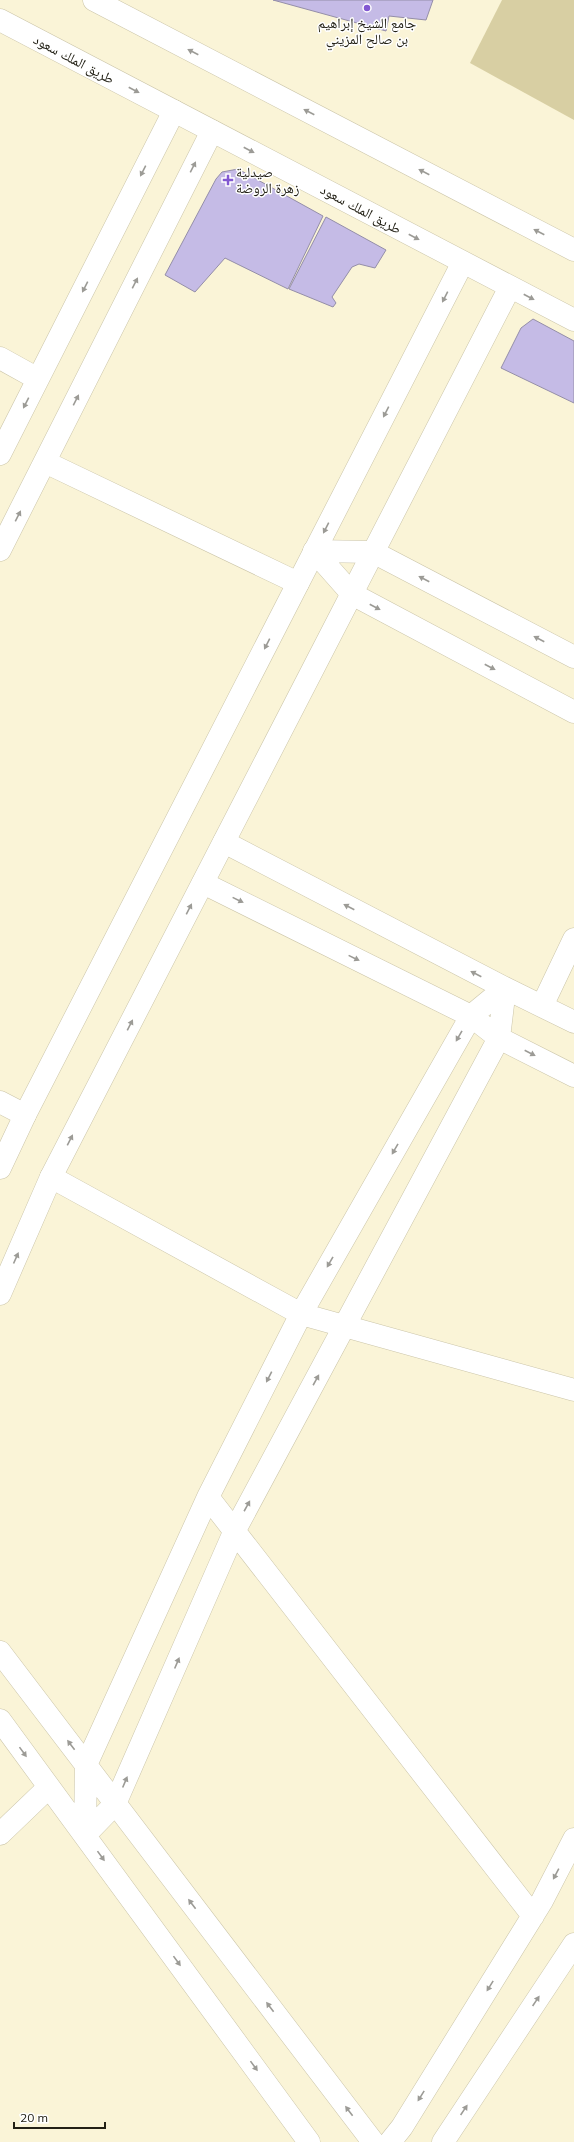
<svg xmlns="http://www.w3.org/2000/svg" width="574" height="2142" font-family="Mulish,'Noto Naskh Arabic',sans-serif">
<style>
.green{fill:#d8cfa3}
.building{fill:#c5bbe6;stroke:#948ea8}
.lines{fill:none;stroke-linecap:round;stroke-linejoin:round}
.street-casing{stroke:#cbc5a9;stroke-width:23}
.secondary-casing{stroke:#cbc5a9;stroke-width:23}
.street{stroke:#fff;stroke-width:22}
.secondary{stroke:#fff;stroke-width:22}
.oneway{fill:#9c9b96}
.poi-dot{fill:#8258d2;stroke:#fff;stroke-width:1.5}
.labels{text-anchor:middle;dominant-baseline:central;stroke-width:3;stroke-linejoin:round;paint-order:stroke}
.poi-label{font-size:14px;fill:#222015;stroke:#fff}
.street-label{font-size:14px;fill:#222015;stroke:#fff}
</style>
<rect width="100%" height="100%" fill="#faf4d7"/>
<path class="green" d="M502,0H574V120L470,63Z"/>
<path class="building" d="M273,0H433L426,20L389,16L386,31Z
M238,169L323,216L288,289L225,258L195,292L165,275L216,179L222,172Z
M326,217L386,250L375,268L359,264L352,267L332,297L336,303L333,307L289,289Z
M533,319L574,341V403L501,368L521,328Z"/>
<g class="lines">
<g class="street-casing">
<path id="street" d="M0,358L38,379
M0,454L174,111
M45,462L298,583
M0,550L212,131
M574,657L373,552L314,551L352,594L574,712
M224,842L505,988L574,1022
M203,883L471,1016L499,1038L574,1076
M542,1006L574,939
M0,1102L25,1115
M51,1177L301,1314L574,1390
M208,1497L533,1916
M0,1652L373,2142
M0,1720L309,2142
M0,1834L49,1787
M85,1835L86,1765L208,1497L301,1314L471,1016L505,988
M85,1835L115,1804L235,1530L499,1038L505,988
M390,2142L402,2127L542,1901L574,1839
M443,2142L574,1944"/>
</g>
<g class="secondary-casing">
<path id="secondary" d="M94,0L574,250
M0,20L574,320
M0,1168L25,1115L463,262
M0,1294L51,1177L510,287"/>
</g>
<use href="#street" class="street"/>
<use href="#secondary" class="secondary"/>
</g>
<defs><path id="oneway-solid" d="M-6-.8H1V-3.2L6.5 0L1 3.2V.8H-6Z"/></defs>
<g class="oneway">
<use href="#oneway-solid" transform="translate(193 52) rotate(-153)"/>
<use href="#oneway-solid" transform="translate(134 90) rotate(28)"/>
<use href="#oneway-solid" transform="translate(309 112) rotate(-153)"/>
<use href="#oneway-solid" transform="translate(249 150) rotate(28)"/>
<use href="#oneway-solid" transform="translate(193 167) rotate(-63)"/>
<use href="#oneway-solid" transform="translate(143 171) rotate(117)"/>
<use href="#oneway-solid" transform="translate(424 172) rotate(-153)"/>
<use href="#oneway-solid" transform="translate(539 232) rotate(-153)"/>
<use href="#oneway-solid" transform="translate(414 237) rotate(28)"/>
<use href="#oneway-solid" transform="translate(135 283) rotate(-63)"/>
<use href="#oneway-solid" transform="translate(85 287) rotate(117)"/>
<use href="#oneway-solid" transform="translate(445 297) rotate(117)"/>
<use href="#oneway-solid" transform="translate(529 297) rotate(28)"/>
<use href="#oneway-solid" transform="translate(76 400) rotate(-63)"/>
<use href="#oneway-solid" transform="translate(26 403) rotate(117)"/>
<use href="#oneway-solid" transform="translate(386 412) rotate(117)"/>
<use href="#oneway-solid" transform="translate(18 516) rotate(-63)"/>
<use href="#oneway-solid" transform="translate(326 528) rotate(117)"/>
<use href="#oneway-solid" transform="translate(424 579) rotate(-152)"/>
<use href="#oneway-solid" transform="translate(375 607) rotate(28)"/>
<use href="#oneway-solid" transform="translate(539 639) rotate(-152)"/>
<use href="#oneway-solid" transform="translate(267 644) rotate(117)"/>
<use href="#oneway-solid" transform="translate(490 667) rotate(28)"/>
<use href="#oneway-solid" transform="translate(238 900) rotate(26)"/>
<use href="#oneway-solid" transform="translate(349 907) rotate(-153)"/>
<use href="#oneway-solid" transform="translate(189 909) rotate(-63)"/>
<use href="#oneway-solid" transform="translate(354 958) rotate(26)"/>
<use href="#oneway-solid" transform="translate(476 974) rotate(-153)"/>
<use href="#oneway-solid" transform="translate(130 1025) rotate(-63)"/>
<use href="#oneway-solid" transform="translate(459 1036) rotate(120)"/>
<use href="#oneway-solid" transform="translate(530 1053) rotate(27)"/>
<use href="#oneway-solid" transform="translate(70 1140) rotate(-63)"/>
<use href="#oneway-solid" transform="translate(395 1149) rotate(120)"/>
<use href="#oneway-solid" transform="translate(16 1258) rotate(-66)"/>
<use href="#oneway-solid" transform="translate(330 1262) rotate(120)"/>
<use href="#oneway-solid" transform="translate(269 1377) rotate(117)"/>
<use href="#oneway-solid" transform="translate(316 1380) rotate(-61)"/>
<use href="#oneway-solid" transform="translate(247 1506) rotate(-61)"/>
<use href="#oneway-solid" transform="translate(177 1663) rotate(-67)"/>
<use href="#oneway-solid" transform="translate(71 1745) rotate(-127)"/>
<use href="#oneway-solid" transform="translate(23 1752) rotate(54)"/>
<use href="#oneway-solid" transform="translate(125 1782) rotate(-67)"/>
<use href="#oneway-solid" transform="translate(101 1856) rotate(54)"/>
<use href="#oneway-solid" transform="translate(556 1874) rotate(118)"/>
<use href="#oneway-solid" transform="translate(192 1904) rotate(-127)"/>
<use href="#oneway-solid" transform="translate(177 1961) rotate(54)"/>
<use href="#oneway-solid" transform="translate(490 1986) rotate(122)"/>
<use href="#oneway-solid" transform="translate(536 2001) rotate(-56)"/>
<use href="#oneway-solid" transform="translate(270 2007) rotate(-127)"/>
<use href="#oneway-solid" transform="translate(254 2066) rotate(54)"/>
<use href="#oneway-solid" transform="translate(421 2096) rotate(122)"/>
<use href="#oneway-solid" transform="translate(464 2110) rotate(-56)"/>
<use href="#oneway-solid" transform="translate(349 2111) rotate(-127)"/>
</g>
<g class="poi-dot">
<circle cx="367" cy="8" r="4"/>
<path d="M226 174h4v4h4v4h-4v4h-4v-4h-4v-4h4z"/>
</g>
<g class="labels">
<g class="poi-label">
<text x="367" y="23">جامع الشيخ إبراهيم<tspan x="367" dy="16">بن صالح المزيني</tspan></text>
<text x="236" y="172" text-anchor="start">صيدلية<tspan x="236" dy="16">زهرة الروضة</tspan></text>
</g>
<g class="street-label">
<text transform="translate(74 59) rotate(28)">طريق الملك سعود</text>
<text transform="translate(361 209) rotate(28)">طريق الملك سعود</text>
</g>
</g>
<path d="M14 2122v6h91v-6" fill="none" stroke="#222015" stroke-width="2"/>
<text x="20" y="2122" font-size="12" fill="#222015" stroke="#ffffff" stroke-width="3" paint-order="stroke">20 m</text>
</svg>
